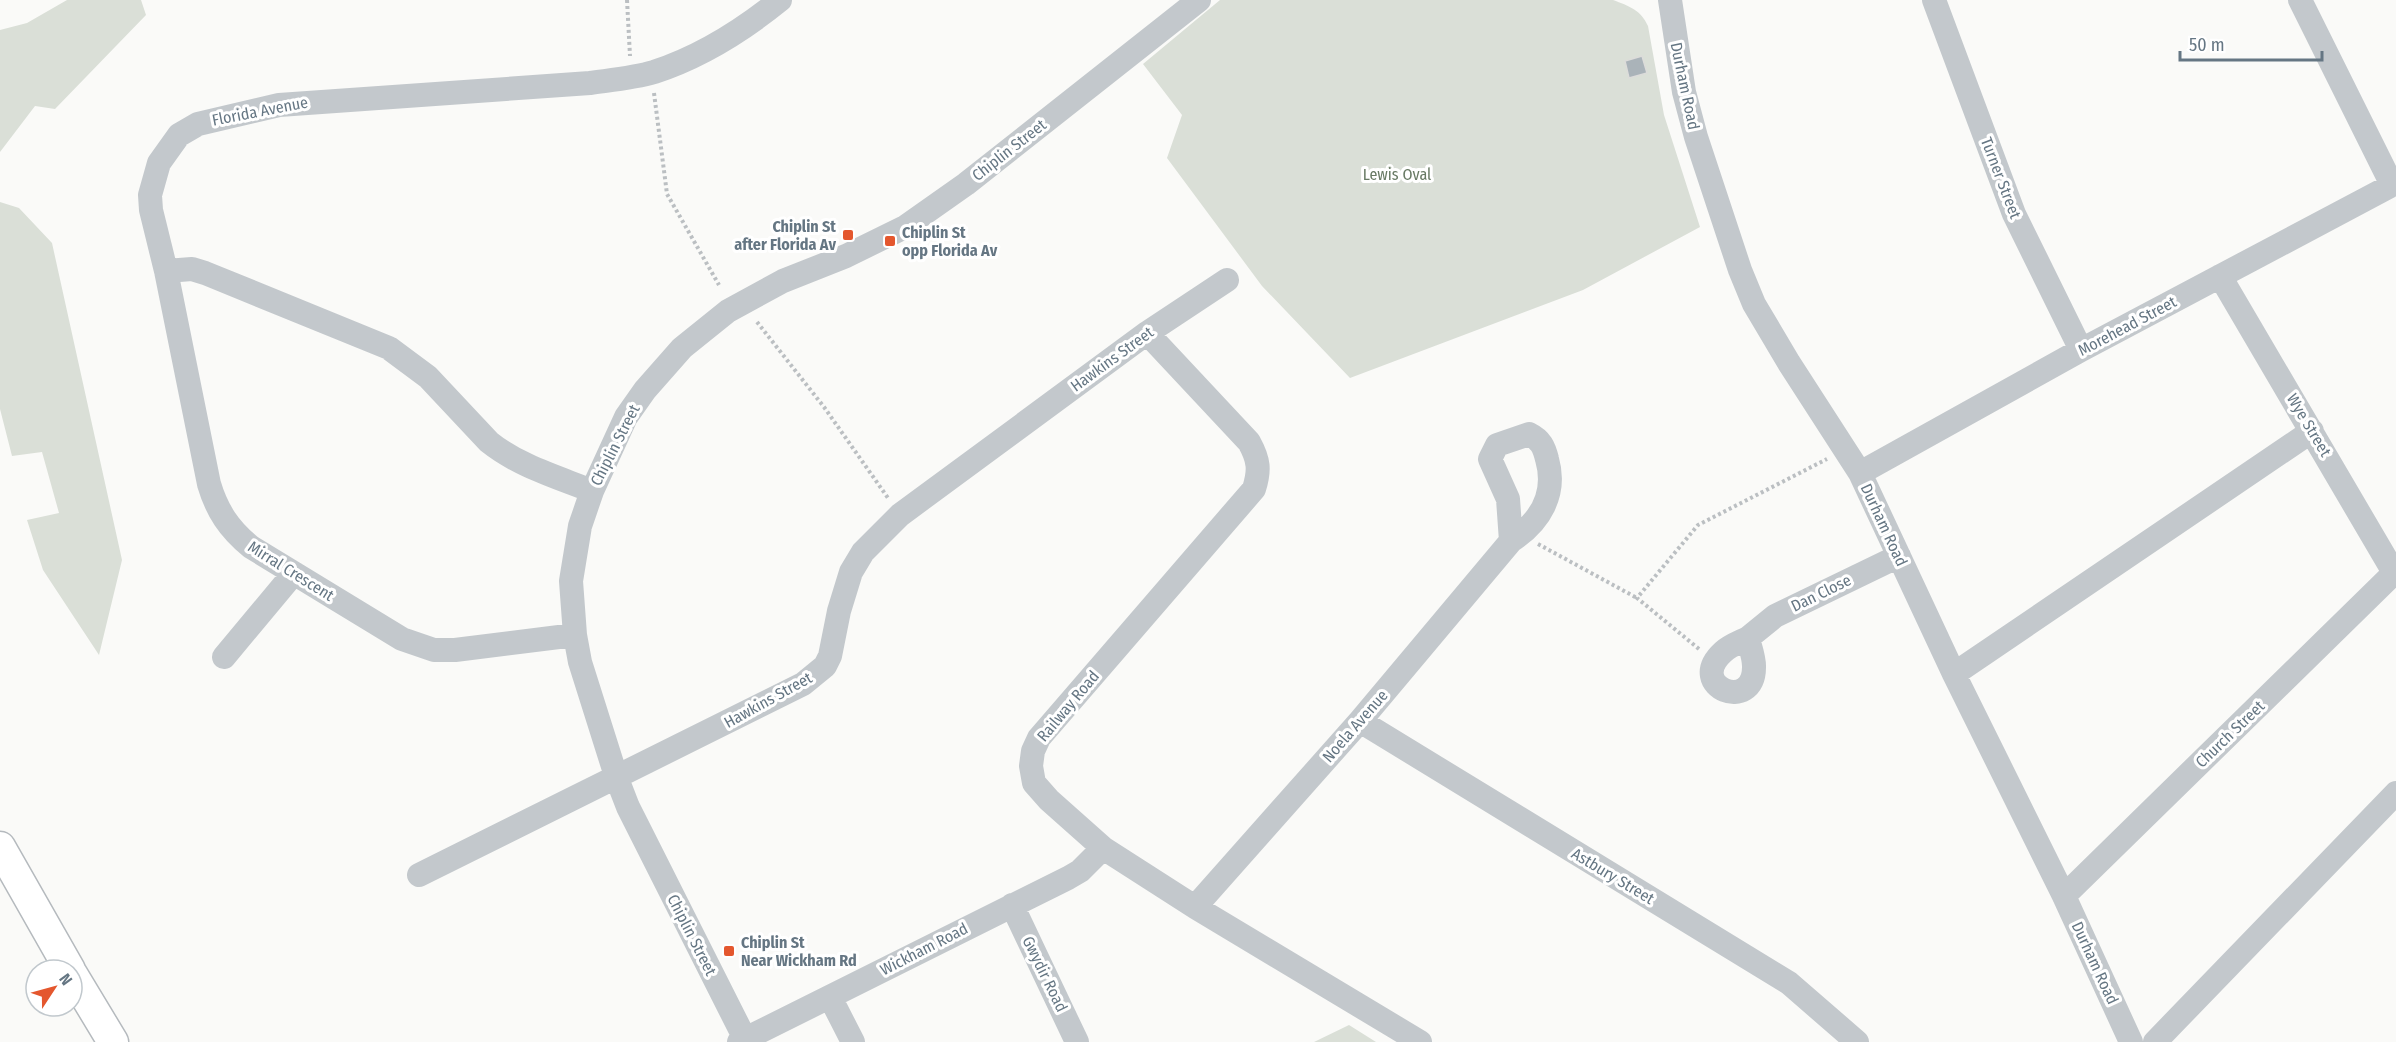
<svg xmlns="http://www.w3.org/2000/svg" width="2396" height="1042" font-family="'Fira Sans Condensed',sans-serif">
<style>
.green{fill:#dadfd7}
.building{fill:#aab3b9;stroke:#dcdcda;stroke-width:1.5}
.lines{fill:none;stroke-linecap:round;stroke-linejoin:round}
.major-casing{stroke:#b5babe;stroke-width:33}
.path{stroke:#bbbfc2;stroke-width:4;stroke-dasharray:3 3;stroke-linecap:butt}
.minor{stroke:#c3c8cc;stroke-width:24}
.major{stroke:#fff;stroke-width:30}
.poi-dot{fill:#e4572e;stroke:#fff;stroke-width:2}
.labels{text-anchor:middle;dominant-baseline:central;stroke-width:6;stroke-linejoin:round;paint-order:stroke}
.street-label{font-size:16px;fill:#657683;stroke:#fff}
.park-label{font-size:16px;fill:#687a64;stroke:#fff}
.poi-label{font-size:16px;font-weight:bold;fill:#657683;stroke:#fff;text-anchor:start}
</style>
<rect width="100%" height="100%" fill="#fafaf8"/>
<path class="green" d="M67,0H141L146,15L55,109L35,106L0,152V30L27,23Z
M1220,0H1613C1629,6 1641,10 1648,26L1664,115L1700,227L1583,290L1350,378L1262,286L1167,158L1182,115L1143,64Z
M0,202L19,208L52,243L122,560L99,655L43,570L27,520L59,513L42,452L12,456L0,409Z
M1349,1025L1376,1042H1314Z"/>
<path class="building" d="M1642,56L1647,73L1629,78L1625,61Z"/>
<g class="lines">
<g class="major-casing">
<path id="major" d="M0,847L70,970
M72,974L113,1042"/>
</g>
<path class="path" d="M627,0L630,56
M654,93L667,194L719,285
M757,322L824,407L888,498
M1538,544L1637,598
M1699,649L1637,598L1698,525L1827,459"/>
<path class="minor" d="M1670,0L1684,92L1696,137L1740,270L1754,304L1789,363L1860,473L1954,674L2064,896L2131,1042
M1934,0L2014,214L2081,350
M2300,0L2392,185
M166,271L192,269L205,273L389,348L428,377L489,442C519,466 557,477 592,491
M2220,276L2396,576
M1147,333L1249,442C1259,460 1260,470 1254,489L1039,738L1033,751L1031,766L1034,783L1049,800L1103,848L1195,907L1420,1042
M1860,473L2081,350L2396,183
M575,635L455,650H434L402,639L251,547C229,529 217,511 209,484L166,271L151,210L150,195L159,163L179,135L198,124L279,105L590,83C611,80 634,78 654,72C700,57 743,30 780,0
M1748,638C1740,642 1729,646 1723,652C1685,687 1755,714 1754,666C1754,657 1750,647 1748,638L1775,616L1899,556
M224,657L294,573
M1954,674L2312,431
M1360,721L1789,983L1857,1042
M419,875L803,684L825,666L830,656L839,611L851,572L863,552L900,515L1147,333L1227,280
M2064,896L2396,571
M1012,905L1077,1042
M1195,907L1360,721L1511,541C1540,522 1557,494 1547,459C1544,447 1541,440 1529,434L1497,445L1490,459L1508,499L1511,541
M830,997L853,1042
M745,1039L628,807L616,776L580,662L575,635L571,581L580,526L592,491L626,417L645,390L682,348L728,311L783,281L846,256L905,227L966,184L1199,0
M739,1042L1068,878L1080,871L1103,848
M2155,1042L2396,793"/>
<use href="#major" class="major"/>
</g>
<g class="poi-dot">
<rect x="842" y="229" width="12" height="12" rx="3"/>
<rect x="884" y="235" width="12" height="12" rx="3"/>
<rect x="723" y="945" width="12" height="12" rx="3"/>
</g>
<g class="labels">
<g class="street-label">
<text transform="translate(1685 86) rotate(78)">Durham Road</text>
<text transform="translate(260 111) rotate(-11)">Florida Avenue</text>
<text transform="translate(1009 150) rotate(-38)">Chiplin Street</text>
<text transform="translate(2001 178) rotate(69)">Turner Street</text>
<text transform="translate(2127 326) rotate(-28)">Morehead Street</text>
<text transform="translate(1112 359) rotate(-36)">Hawkins Street</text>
<text transform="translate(2309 425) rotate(59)">Wye Street</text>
<text transform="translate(615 445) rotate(-63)">Chiplin Street</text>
<text transform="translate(1884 525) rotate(65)">Durham Road</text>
<text transform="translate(291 571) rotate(32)">Mirral Crescent</text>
<text transform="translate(1821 593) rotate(-26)">Dan Close</text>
<text transform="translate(768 700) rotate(-29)">Hawkins Street</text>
<text transform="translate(1068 706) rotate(-50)">Railway Road</text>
<text transform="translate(1355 726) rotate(-49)">Noela Avenue</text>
<text transform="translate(2230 734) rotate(-44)">Church Street</text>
<text transform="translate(1613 876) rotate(31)">Astbury Street</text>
<text transform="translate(692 935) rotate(63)">Chiplin Street</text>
<text transform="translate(924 949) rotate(-27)">Wickham Road</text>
<text transform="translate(2095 963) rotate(65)">Durham Road</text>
<text transform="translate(1045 974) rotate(64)">Gwydir Road</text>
</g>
<g class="park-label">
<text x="1397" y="174">Lewis Oval</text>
</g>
<g class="poi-label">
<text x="836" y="226" text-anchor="end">Chiplin St<tspan x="836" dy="18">after Florida Av</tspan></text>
<text x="902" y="232">Chiplin St<tspan x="902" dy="18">opp Florida Av</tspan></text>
<text x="741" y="942">Chiplin St<tspan x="741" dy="18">Near Wickham Rd</tspan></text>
</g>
</g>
<g transform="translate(54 988) rotate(54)"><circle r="28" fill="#ffffff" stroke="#c1c8cd" stroke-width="1.5"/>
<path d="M0-4.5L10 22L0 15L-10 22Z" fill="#e4572e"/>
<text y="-9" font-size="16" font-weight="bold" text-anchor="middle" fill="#657683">N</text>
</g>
<path d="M2180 51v9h142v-9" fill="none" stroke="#657683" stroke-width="3"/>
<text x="2189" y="51" font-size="18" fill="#657683" stroke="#ffffff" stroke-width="4.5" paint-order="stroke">50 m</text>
</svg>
